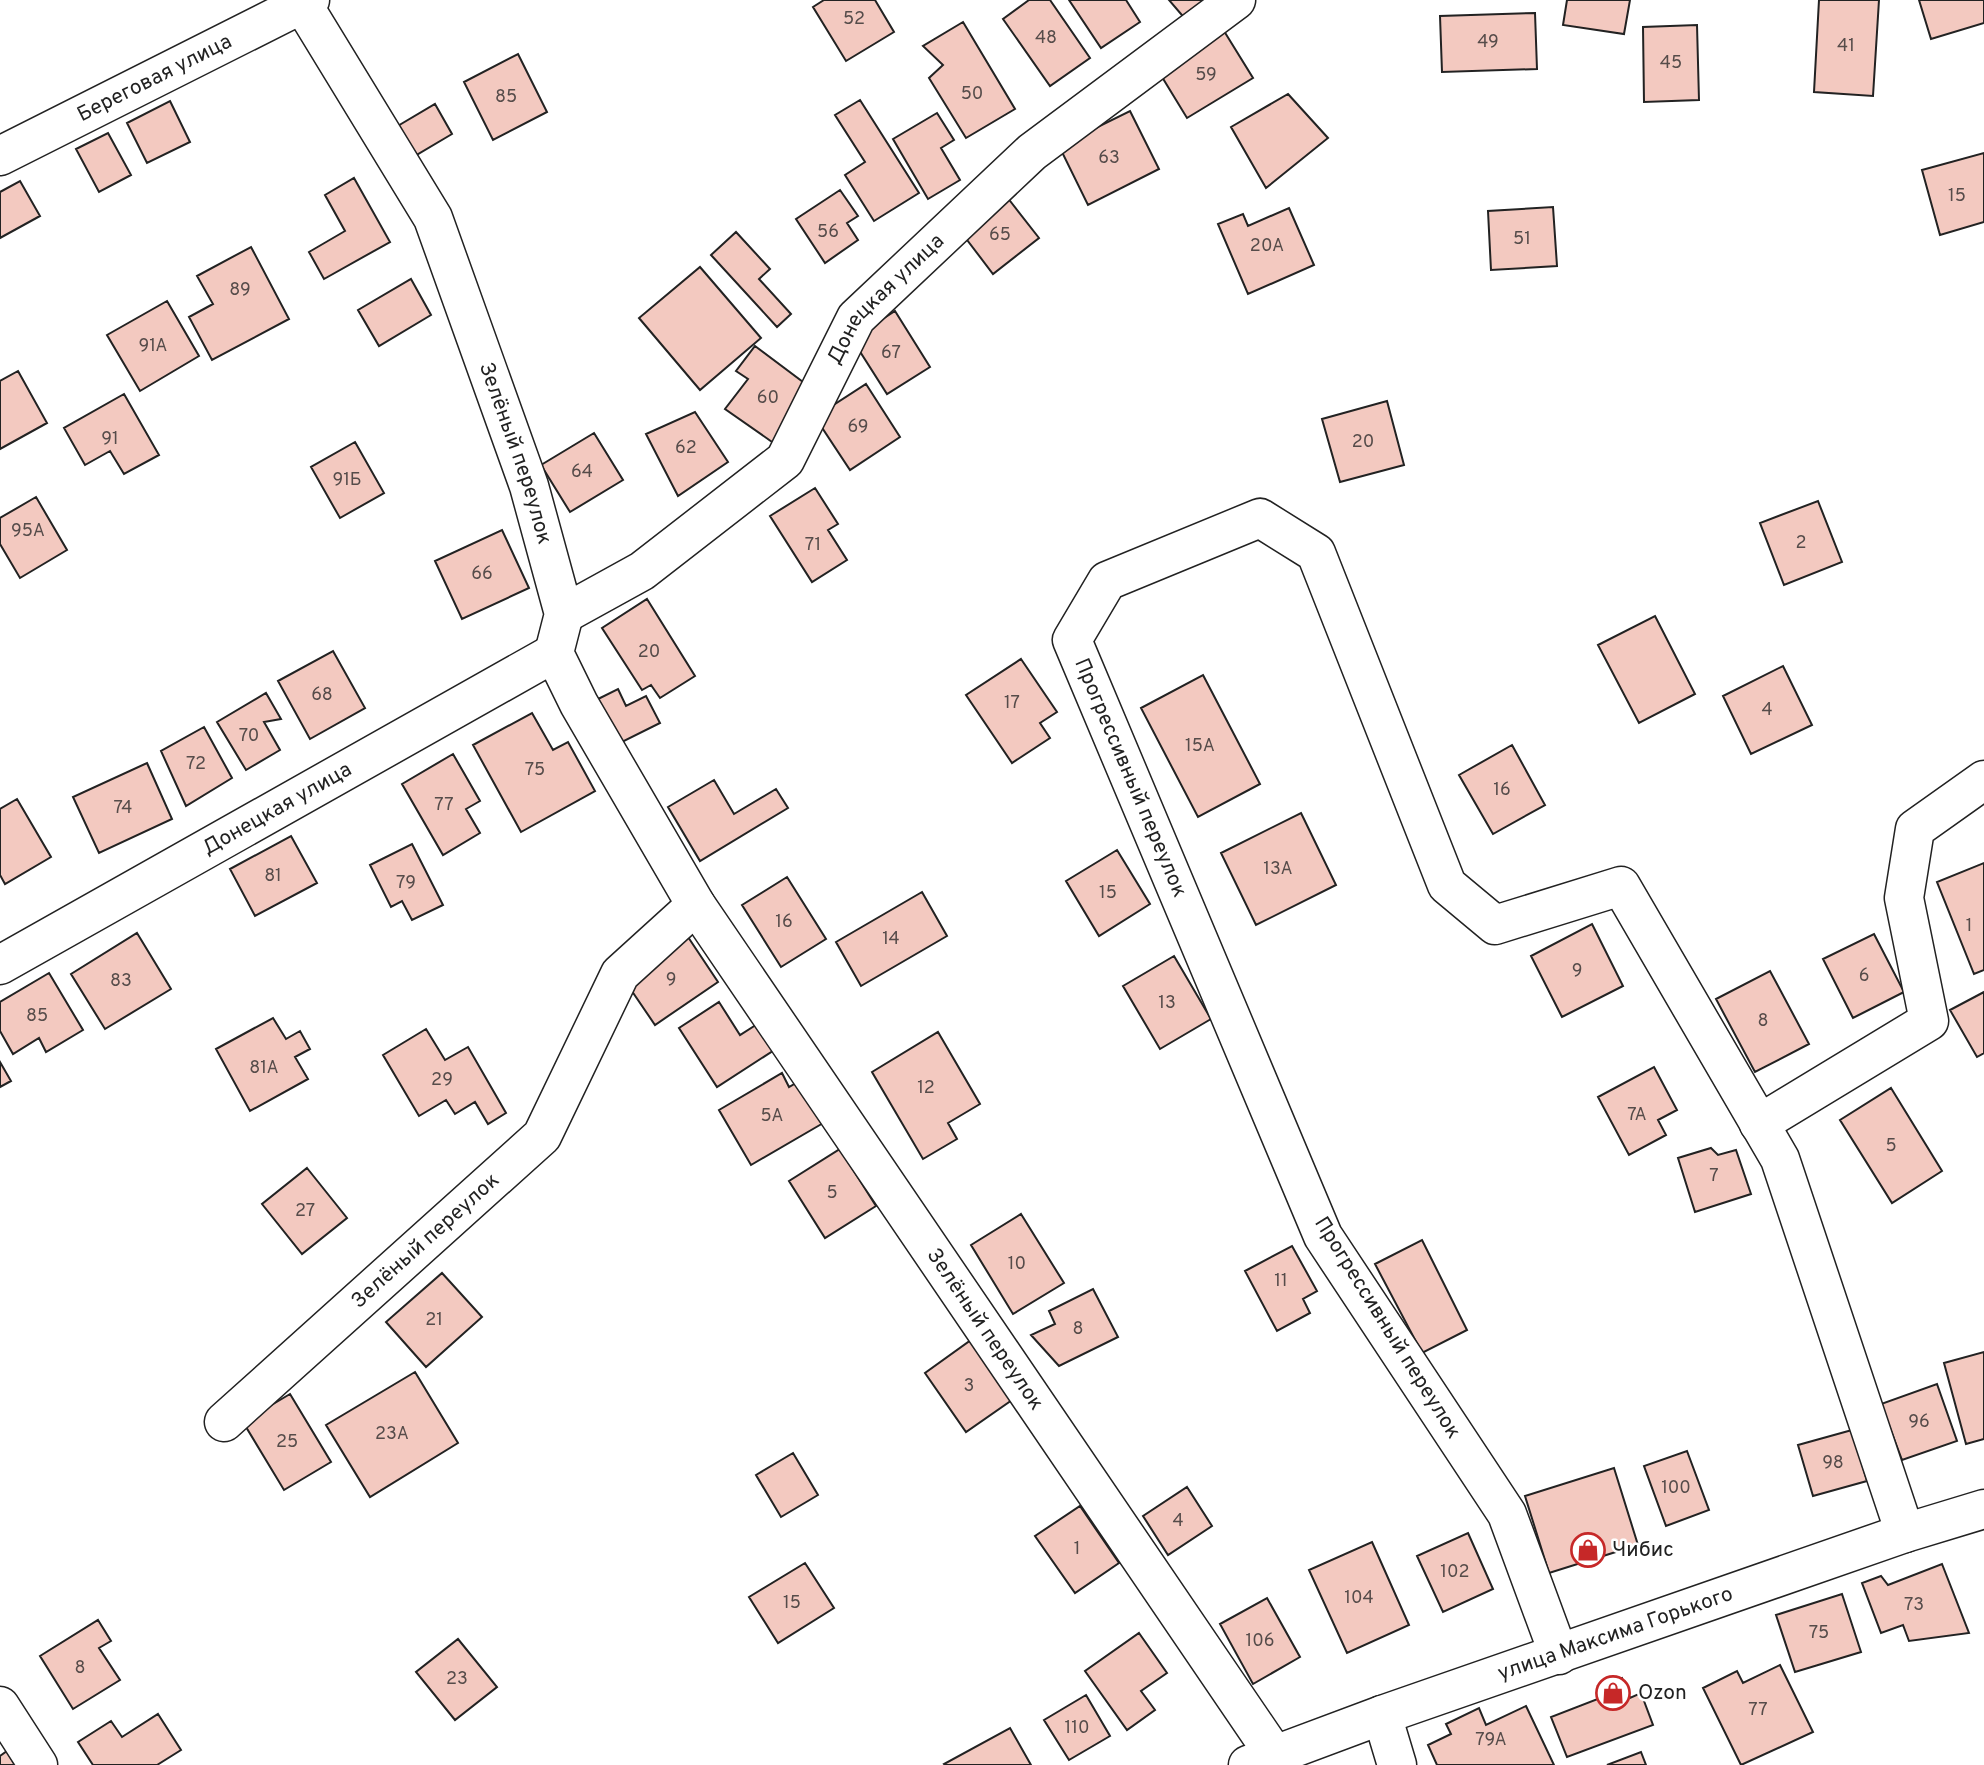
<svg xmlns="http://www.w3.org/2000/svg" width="1984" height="1765" font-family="Overpass,sans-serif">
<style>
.building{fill:#f3c9c0;stroke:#222;stroke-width:2}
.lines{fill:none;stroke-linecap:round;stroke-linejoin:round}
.street-casing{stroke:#222;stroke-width:41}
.secondary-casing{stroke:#222;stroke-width:41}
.street{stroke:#fff;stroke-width:38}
.secondary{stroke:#fff;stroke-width:38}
.labels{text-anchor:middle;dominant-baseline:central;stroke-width:5;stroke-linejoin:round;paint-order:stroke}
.number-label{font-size:18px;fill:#564c4a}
.street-label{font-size:21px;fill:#222;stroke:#fff}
.poi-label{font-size:21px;fill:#222;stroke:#fff;text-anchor:start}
</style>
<rect width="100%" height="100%" fill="#fff"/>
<path class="building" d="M824,0H875L894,32L846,61L813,7Z
M1029,0H1050L1090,58L1050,86L1003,19Z
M1069,0H1126L1140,22L1101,48Z
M1169,0H1212L1187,21Z
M1567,0H1630L1624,34L1563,25Z
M1819,0H1879L1873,96L1814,92Z
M1919,0H1984V23L1931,39Z
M1535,13L1537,69L1442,72L1440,16Z
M963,22L1015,109L966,138L929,78L943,65L923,46Z
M1697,25L1699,100L1644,102L1643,27Z
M1224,31L1253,78L1187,118L1159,72Z
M518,54L547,112L493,140L464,82Z
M1288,94L1328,138L1266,188L1231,127Z
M860,100L919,193L874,221L845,175L865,162L835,115Z
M170,101L190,142L147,163L127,123Z
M435,104L452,134L413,157L396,127Z
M1130,111L1159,169L1088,205L1059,146Z
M937,113L954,140L941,148L960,180L928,199L893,139Z
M108,133L131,175L99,192L76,149Z
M1984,153V222L1940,235L1922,170Z
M354,178L390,242L324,279L309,252L345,231L325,195Z
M20,181L40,216L0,238V192Z
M840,190L858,216L847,223L858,240L825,263L796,219Z
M1007,197L1039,238L993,274L961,232Z
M1553,207L1557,266L1491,270L1488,211Z
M1289,208L1314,265L1248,294L1218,224L1243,214L1248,226Z
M736,232L770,269L759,279L791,314L777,327L711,255Z
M251,247L289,319L212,360L189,317L213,304L197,276Z
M700,267L761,338L700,390L639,318Z
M411,279L431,315L379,346L358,310Z
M167,301L199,356L140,391L107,335Z
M895,311L930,367L887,394L852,339Z
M755,346L811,388L775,444L725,409L748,379L736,371Z
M18,371L47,423L0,449V381Z
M866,384L900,437L850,470L815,417Z
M124,394L159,455L124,474L110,451L85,465L64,428Z
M1387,401L1404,465L1340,482L1322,419Z
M695,412L728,462L678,496L646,434Z
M594,433L623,480L570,512L541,465Z
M355,442L384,493L340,518L311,467Z
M815,488L838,524L828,530L847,560L812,582L770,516Z
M36,497L67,550L20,578L0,544V518Z
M1818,501L1842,562L1784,585L1760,523Z
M502,530L529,588L462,619L435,561Z
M647,599L695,676L660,698L651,685L642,690L602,628Z
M1655,616L1695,694L1639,723L1598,645Z
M333,651L365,708L310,739L278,681Z
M1021,659L1057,712L1040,723L1050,738L1012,763L966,695Z
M1783,666L1812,725L1751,754L1723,696Z
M1203,675L1260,784L1198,817L1141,708Z
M618,689L626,706L646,696L660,723L620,743L598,699Z
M266,693L281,719L264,722L280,750L246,770L217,722Z
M532,713L553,750L568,742L595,791L521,832L473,745Z
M204,727L232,778L186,806L161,751Z
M1512,745L1545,805L1493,834L1459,775Z
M453,754L480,801L466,809L480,833L443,855L402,784Z
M147,763L172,819L99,853L73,797Z
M714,780L734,814L776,789L788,808L700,861L668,807Z
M17,799L51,857L5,884L0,875V809Z
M1301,813L1336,885L1256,925L1221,853Z
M291,836L317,883L255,916L230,869Z
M412,844L443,905L412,920L402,901L391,907L370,865Z
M1117,850L1150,904L1099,936L1066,881Z
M1984,863V970L1974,974L1937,882Z
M787,877L826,939L781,967L742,905Z
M922,892L947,936L861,986L836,942Z
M1592,924L1623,986L1562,1017L1531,956Z
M137,933L171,989L105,1029L71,974Z
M686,934L718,982L655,1025L623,978Z
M1874,934L1904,992L1853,1018L1823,959Z
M1174,956L1211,1019L1160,1049L1123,986Z
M1770,971L1809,1044L1755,1072L1716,999Z
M49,973L83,1030L46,1052L39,1038L13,1054L0,1031V1002Z
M1984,992V1053L1977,1057L1950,1010Z
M719,1002L740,1035L762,1021L779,1047L717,1087L679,1028Z
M273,1018L286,1039L300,1031L310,1049L295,1057L308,1079L250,1111L216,1049Z
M426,1029L445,1060L468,1047L506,1113L488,1124L475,1102L455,1114L446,1100L419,1116L383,1055Z
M938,1032L980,1104L948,1123L957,1139L923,1159L872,1072Z
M0,1062L11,1081L0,1087Z
M1654,1067L1677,1110L1658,1120L1666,1135L1629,1155L1598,1097Z
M782,1073L789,1087L801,1080L825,1122L751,1165L719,1110Z
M1891,1088L1942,1171L1892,1203L1840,1120Z
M1711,1148L1718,1155L1736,1150L1751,1194L1695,1212L1678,1158Z
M840,1149L876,1206L825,1238L789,1181Z
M307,1168L347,1218L302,1254L262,1204Z
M1021,1214L1064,1283L1013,1314L971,1245Z
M1422,1240L1467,1330L1422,1353L1375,1264Z
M1292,1246L1317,1291L1303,1299L1310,1313L1277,1331L1245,1271Z
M442,1273L482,1317L426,1367L386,1322Z
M1093,1289L1118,1337L1059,1366L1031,1335L1055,1324L1049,1311Z
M971,1340L1012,1400L966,1432L925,1373Z
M1984,1352V1439L1966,1444L1944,1363Z
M415,1372L458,1443L370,1497L326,1425Z
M1937,1384L1957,1441L1902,1460L1881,1404Z
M290,1394L331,1462L284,1490L243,1422Z
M1852,1430L1867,1481L1813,1496L1798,1445Z
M1687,1451L1709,1510L1666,1526L1644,1466Z
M793,1453L818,1495L781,1517L756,1475Z
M1614,1468L1638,1545L1549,1573L1525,1496Z
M1187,1487L1212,1526L1168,1555L1143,1516Z
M1080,1506L1119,1563L1075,1593L1035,1536Z
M1468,1533L1493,1589L1443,1612L1417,1556Z
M1372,1542L1409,1625L1347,1653L1309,1570Z
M805,1563L834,1608L778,1643L749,1597Z
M1942,1564L1969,1633L1909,1641L1903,1625L1881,1633L1862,1583L1881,1576L1888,1585Z
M1842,1594L1861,1652L1795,1672L1776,1615Z
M1267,1598L1300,1657L1253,1684L1220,1624Z
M98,1620L111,1641L99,1648L120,1680L73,1709L40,1656Z
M1139,1633L1167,1673L1141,1691L1155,1710L1127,1730L1085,1671Z
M458,1639L497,1687L455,1720L416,1672Z
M1780,1665L1813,1732L1741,1765L1703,1688L1737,1671L1743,1683Z
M1622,1678L1630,1698L1641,1693L1653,1725L1567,1757L1551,1717L1603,1697L1598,1686Z
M1086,1695L1110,1736L1069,1760L1044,1720Z
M1526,1706L1554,1765H1437L1428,1745L1451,1734L1446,1724L1479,1708L1486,1725Z
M158,1714L181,1750L157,1765H93L78,1742L111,1721L122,1737Z
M1010,1728L1031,1765H945L944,1764Z
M7,1751L15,1765H0V1756Z
M1641,1752L1646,1765H1607Z"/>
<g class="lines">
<g class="street-casing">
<g id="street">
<path id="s1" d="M303,5L433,218L529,486L564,614L554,653L579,704L696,905L1274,1754"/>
<path id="s2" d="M0,156L310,0"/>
<path id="s3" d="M564,614L642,571L785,460L856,318L1032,152L1236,0"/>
<path id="s4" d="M0,965L554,653"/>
<path d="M1759,1124L1929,1021L1904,898L1915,829L1984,780"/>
<path id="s5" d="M224,1422L542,1136L620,974L696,905"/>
<path d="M1559,1655L1507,1514L1323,1236L1072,640L1107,581L1260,518L1316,553L1447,885L1495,925L1621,886L1780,1159L1905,1533"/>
<path d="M0,1706L38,1765"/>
</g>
</g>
<g class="secondary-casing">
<g id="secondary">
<path d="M1382,1715L1397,1765"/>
<path id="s6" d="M1248,1765L1382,1715L1905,1533L1984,1509"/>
</g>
</g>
<use href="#street" class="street"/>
<use href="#secondary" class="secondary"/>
</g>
<defs>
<g id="shop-ring" transform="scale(1.75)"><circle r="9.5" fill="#fff" stroke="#c62828" stroke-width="1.5"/><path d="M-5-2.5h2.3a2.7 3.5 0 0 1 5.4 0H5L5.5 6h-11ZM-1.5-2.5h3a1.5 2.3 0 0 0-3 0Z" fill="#c62828"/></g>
</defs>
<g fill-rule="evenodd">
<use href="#shop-ring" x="1588" y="1550"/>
<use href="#shop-ring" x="1613" y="1693"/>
</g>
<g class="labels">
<g class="number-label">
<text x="854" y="19">52</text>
<text x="1046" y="38">48</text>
<text x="1488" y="42">49</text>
<text x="1846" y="46">41</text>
<text x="1671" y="63">45</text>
<text x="1206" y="75">59</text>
<text x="972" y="94">50</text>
<text x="506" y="97">85</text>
<text x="1109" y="158">63</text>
<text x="1957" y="196">15</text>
<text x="828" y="232">56</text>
<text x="1000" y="235">65</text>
<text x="1522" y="239">51</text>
<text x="1267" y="246">20А</text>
<text x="240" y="290">89</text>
<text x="153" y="346">91А</text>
<text x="891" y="353">67</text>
<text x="768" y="398">60</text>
<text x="858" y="427">69</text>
<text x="110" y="439">91</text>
<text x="1363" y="442">20</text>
<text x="686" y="448">62</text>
<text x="582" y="472">64</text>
<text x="347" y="480">91Б</text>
<text x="28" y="531">95А</text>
<text x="1801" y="543">2</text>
<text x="813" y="545">71</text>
<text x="482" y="574">66</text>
<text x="649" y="652">20</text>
<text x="322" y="695">68</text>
<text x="1012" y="703">17</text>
<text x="1767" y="710">4</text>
<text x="249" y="736">70</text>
<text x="1200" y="746">15А</text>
<text x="196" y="764">72</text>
<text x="535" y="770">75</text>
<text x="1502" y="790">16</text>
<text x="444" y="805">77</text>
<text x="123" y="808">74</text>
<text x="1278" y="869">13А</text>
<text x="273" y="876">81</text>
<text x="406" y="883">79</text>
<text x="1108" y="893">15</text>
<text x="784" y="922">16</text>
<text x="1969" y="926">1</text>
<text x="891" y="939">14</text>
<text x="1577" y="971">9</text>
<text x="1864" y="976">6</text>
<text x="671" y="980">9</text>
<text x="121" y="981">83</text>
<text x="1167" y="1003">13</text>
<text x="37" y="1016">85</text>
<text x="1763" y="1021">8</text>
<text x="264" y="1068">81А</text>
<text x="442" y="1080">29</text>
<text x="926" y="1088">12</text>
<text x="1637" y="1115">7А</text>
<text x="772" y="1116">5А</text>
<text x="1891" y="1146">5</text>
<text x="1714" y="1176">7</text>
<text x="832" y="1193">5</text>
<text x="305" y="1211">27</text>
<text x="1017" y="1264">10</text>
<text x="1281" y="1281">11</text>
<text x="434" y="1320">21</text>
<text x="1078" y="1329">8</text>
<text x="969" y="1386">3</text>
<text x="1919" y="1422">96</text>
<text x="392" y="1434">23А</text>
<text x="287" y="1442">25</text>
<text x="1833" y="1463">98</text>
<text x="1676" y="1488">100</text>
<text x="1178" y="1521">4</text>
<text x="1077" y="1549">1</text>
<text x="1455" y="1572">102</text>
<text x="1359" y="1598">104</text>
<text x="792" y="1603">15</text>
<text x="1914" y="1605">73</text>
<text x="1819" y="1633">75</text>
<text x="1260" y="1641">106</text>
<text x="80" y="1668">8</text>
<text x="457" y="1679">23</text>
<text x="1758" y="1710">77</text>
<text x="1077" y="1728">110</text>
<text x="1491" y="1740">79А</text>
</g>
<g class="street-label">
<text stroke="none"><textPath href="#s2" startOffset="173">Береговая улица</textPath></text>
<text stroke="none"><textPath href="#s3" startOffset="462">Донецкая улица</textPath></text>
<text stroke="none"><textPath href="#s1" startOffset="499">Зелёный переулок</textPath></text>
<text transform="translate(1130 778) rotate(67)">Прогрессивный переулок</text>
<text stroke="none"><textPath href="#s4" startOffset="318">Донецкая улица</textPath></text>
<text stroke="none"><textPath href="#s5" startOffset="271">Зелёный переулок</textPath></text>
<text transform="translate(1387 1328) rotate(58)">Прогрессивный переулок</text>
<text stroke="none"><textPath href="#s1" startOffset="1510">Зелёный переулок</textPath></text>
<text stroke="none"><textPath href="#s6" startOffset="390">улица Максима Горького</textPath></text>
</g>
<g class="poi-label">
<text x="1612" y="1550">Чибис</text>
<text x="1638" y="1693">Ozon</text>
</g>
</g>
</svg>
